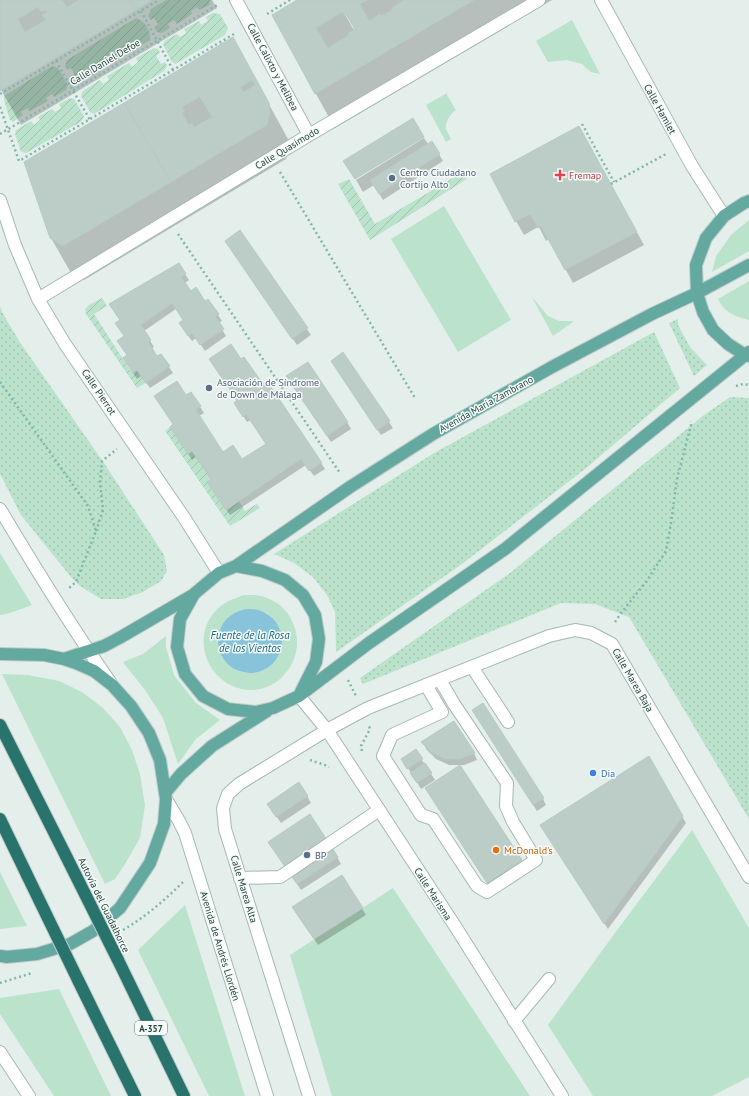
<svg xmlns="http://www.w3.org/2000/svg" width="749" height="1096" font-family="'PT Sans',sans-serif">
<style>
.grass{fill:#bbe2cb;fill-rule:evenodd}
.park{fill:url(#park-dots)}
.garden{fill:url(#garden-furrows)}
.water{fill:#87c3da}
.shadow{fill:#0003;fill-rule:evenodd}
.building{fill:#bccdc8;stroke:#b6cac4;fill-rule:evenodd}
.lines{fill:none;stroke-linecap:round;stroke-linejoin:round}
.service-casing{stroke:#a6b8b4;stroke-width:14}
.minor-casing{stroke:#a6b8b4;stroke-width:14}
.primary-casing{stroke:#c1cbc9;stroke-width:14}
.motorway-casing{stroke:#c1cbc9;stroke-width:14}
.path{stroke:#81b6ac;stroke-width:2.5;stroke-dasharray:2 3;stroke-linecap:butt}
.service{stroke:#fff;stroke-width:12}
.minor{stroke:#fff;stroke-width:12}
.primary{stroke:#64a9a0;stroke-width:12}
.motorway{stroke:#29736d;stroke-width:12}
.motorway-bridge-casing{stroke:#c1cbc9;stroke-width:14;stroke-linecap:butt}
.motorway-bridge{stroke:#29736d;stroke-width:12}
.health-dot{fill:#e0444e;stroke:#f6fbf9;stroke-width:1.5}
.service-dot{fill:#5c6f8a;stroke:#f6fbf9;stroke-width:1.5}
.shop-dot{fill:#3f7fe0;stroke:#f6fbf9;stroke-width:1.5}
.food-dot{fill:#e8710a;stroke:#f6fbf9;stroke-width:1.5}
.labels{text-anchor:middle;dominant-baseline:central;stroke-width:3;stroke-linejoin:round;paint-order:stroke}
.shield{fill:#f6fbf9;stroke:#617b76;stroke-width:1}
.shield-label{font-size:9px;font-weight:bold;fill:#21443e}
.street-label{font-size:10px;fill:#21443e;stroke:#f6fbf9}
.service-label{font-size:10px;fill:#4e5e75;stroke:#f6fbf9;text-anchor:start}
.health-label{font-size:10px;fill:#be3a42;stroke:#f6fbf9;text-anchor:start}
.shop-label{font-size:10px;fill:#366cbe;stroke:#f6fbf9;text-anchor:start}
.food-label{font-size:10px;fill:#c56008;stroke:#f6fbf9;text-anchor:start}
.water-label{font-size:11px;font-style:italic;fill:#136687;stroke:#f6fbf9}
</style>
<defs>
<pattern id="park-dots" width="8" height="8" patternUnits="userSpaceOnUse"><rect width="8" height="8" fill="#bbe2cb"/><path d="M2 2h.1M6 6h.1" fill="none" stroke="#a0c3af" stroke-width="1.8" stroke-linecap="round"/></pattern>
<pattern id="garden-furrows" width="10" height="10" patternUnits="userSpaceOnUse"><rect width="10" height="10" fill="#bbe2cb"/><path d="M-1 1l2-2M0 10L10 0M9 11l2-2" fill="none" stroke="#a0c3af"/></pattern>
</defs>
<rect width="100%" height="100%" fill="#e4efec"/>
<path class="grass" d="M572,20L600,74L591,72L582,64L567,60L548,62L536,41Z
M447,93V95L456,110C450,114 445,122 446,129C447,132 450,136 451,139L446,142L426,105Z
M444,206L511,320L458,352L391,239Z
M749,220V251L712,272L716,256L731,235Z
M749,281V320C734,316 725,313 718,299Z
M532,297L548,316L559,321H572L573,322L553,336Z
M0,553L32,605L10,613L0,615Z
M244,595C248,595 252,595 256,595C297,601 311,651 281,678C274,685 264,689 254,690C208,692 185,633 222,605C229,600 236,598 244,595ZM266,613C278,624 280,626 280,642C280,645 281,648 280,651C279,656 276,660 272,664C268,669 262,671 256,672C234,677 220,659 218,638Z
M166,636V647L174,675L196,703L220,720L196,739L178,764L163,718L145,690L123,662L143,654Z
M2,674L28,675L59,681L82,692L103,708L120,727L132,750L140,774L145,805L140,838L125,864L115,879L105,884Z
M692,830L749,928V1077L712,1096H593L548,1025L612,937Z
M0,872L27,926L0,929Z
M393,888L530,1096H332L290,955Z
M185,905L245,1096H209L138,950Z
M59,989L111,1096H54L0,1014V998Z"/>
<path class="park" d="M0,306L2,312L19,341L106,466L164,555L167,571L161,581L143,592L123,599H101L80,586L71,577L21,515L0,474Z
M678,319V325L690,347L707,365L694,376L669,323Z
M654,332L680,388L585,469L462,564L336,652L335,612L327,595L313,577L294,563L274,554L434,453Z
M730,397L749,398V819L629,617L595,604L561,603L363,684L360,678L510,573L704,415Z"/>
<path class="garden" d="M166,0H211L209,5L199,10L197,7L191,11L192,14L177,24L174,20L168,24L170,28L162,33L157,32L154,27L158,24L154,18L151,20L148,16L151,9Z
M213,13L220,14L228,28L225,35L175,64L172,62L163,44L166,40L177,34L180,37L186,33L184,29L199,21L201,25L208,21L206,17Z
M136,18C145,21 151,31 150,40L127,54L123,50L118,54L120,58L102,68L99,65L92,70L95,73L78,82L73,81L70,77L74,74L71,68L67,70L65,66L67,60Z
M154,48L158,49L160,53L156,56L161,64L165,62L167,66L164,71L94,114L90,112L81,96L83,91L100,80L103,84L109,80L107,76L129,63L132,67L138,62L136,58Z
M52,66L58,68L68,85L66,90L54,97L52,94L46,98L48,101L30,111L27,108L21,112L23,115L13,122L10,120L4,100V96Z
M70,98L74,99L84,116L82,121L26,153L21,152L15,134L16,130L31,121L34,125L40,120L38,117L52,109L55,112L61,108L59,104Z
M463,172L467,179L370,240L338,184L349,179L375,224Z
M102,298L107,306L94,314L132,373L137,370L146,383L137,388L86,314L85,309L89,305Z
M170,427L188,454L192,451L211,479L207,482L239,501L245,511L257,504L260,508L230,526L165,431Z"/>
<path class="water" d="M218 641a32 32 0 1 1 64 0a32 32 0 1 1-64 0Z"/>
<path class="shadow" d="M0,0H212L217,8L21,125L0,88Z
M299,0H552L335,128L316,94L274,15ZM346,12L356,30H354L344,13Z
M233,39L288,139L290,148L286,159L84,280L71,273L51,238Z
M424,138L428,144L432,142L443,161L383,200L374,185L363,192L356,180Z
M586,140L644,245L573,283L549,239L546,241L539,227H538L524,235L516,221Z
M240,232L311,335L297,345L230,248Z
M185,274L189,280L185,283L191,292L205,303L208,300L222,321L218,323L226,336L205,351L196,338L192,341L184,330V320L176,309L144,331L154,347L151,349L157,358L169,367L173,373L150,388L141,376L137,379L128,365V356L125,337L121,321L114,311Z
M343,354L393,428L381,435L336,368Z
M291,382L347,422L351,429L331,442Z
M191,393L204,413L199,416L223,453L242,461L267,444L251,420L247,422L235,403L321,463L325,469L314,476L306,465L230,515L212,488V480L196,457L192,460L175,433L174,425L186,397Z
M477,717L543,799L546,805L537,811Z
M423,742L474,753L477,760L464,765H449L436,759L426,749Z
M648,757L686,823L608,929L545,831Z
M422,760L435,780L421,789L406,765Z
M460,767L525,867L491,889L430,794Z
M307,796L311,803L281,823L272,810Z
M273,849L337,857L341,864L301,890Z
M342,876L366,915L318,945L297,913Z"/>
<path class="building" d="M0,0H62L67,7L79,0H130L136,10L0,91ZM38,7L41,12L46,10L47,12L42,15L46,20L25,32L18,19Z
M130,0H152L136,10Z
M297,0H367L360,4L369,21L380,14L381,16L392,10L391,8L404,0H474L315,94L272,15ZM342,12L343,14L345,13L355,29L348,33L349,35L328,48L316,28Z
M233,37L269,103L270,113L267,125L171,182L124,103ZM252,80L255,85L244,92L240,87ZM200,97L212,117L194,127L192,123L189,125L182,113L185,111L182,107Z
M124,103L171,182L63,246L50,238L24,162Z
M413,118L424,137L355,179L343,161Z
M579,126L637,232L565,270L541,226L538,228L530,214L515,222L490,174Z
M432,141L440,154L379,194L370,180Z
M240,230L308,328L292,339L225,241Z
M179,263L186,274L181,277L191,291L196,287L205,301L208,299L219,314L215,316L224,329L200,345L192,333L188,336L179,323L183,320L172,303L141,325L151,340L148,342L157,356L161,354L170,366L146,383L137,370L133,373L123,358L127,355L117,341L124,336L115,323L120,320L109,304Z
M231,344L241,359L244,357L263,384L267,381L322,463L309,471L301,459L226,510L207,482L211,479L192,451L188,454L170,427L173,424L154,396L177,381L186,395L191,392L201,406L196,410L223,452L233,445L242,459L266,444L246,414L243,417L234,403L237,400L209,359Z
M343,352L390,421L377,430L331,361Z
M308,362L348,422L327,436L286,376Z
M483,703L544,798L533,805L472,710Z
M454,721L475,753L460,759H445L431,752L421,742Z
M416,749L423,759L407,769L401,759Z
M649,756L683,816L604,924L540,825Z
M425,763L432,773L417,783L410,773Z
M460,765L522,860L487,883L425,788Z
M299,782L308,796L276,817L267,804Z
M310,814L338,857L297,884L268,842Z
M342,875L363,908L314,939L292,907Z"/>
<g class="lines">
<g class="service-casing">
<path id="service" d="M472,667L508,722
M426,685L442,712L392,735L383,756L421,815L433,819L477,886L487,892L536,860L513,822L506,806L507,783L454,704L440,680
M240,878L280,877L379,810
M514,1021L549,979"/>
</g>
<g class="minor-casing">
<path id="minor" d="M236,0L309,135
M601,0L692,166L724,216
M0,200L15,245L38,299L65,344L185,519L219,573
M38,299L309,135L539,0
M0,509C35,568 71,626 110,682
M299,696L327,730L455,926L562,1096
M166,799L179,821L185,833L267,1096
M0,1052L29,1096
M309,1096L225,829L223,808L228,794L239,784L327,730L368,708L549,636L575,630L591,633L612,644L749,877"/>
</g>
<g class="primary-casing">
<path id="primary" d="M749,201L744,203L724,216L706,238L696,265L697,293L703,312L713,330L728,344L745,355L749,356
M236,566L350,487L433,434L552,367L652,314L697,293L749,265
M236,566L262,571L285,580L303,595L315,615L319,639L316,662L299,696L273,708L256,712L228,709L203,696L185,674L177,647L180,619L194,594L219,573Z
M0,654L44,655L64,659L76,663L94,671L112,685L131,706L149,733L160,760L166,799L164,824L150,863L120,908L93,931L70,944L37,954L7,957L0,956
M64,659L104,646L121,637L193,595
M299,696L369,643L505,549L749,352
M166,792L181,774L212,746L267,711"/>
</g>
<g class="motorway-casing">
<path id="motorway" d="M0,725L66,856
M0,819L27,875
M118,960L184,1096
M78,980L135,1096"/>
</g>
<path class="path" d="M141,11L173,70
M267,14L290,0
M56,61L90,120
M0,94L159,0
M0,107L19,161L234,34
M582,124L614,182
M0,134L219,4
M280,172L415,398
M611,184L666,154
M178,234L340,473
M0,382L88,506L96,531L76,582L68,589
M736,386L743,384L749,385
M96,531L103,510L100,483L102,461L117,449
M615,622L621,613L646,582L666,551L671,523L677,479L691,425V421
M348,680L356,696
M362,751L361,746L370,729L369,726
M310,760L328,766L329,767
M123,930C145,917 164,901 183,882
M0,983L32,973"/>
<use href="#service" class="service"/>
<use href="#minor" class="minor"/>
<use href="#primary" class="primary"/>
<use href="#motorway" class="motorway"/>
<g class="motorway-bridge-casing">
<path id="motorway-bridge" d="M66,856L118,960
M27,875L78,980"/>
</g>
<use href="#motorway-bridge" class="motorway-bridge"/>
</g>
<path class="health-dot" d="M558 169h4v4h4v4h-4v4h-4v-4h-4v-4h4z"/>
<g class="service-dot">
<circle cx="392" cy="178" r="4"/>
<circle cx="209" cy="388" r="4"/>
<circle cx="307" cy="855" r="4"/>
</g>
<circle class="shop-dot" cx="593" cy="773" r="4"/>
<circle class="food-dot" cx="496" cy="850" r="4"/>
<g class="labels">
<rect class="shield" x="135" y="1021" width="32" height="14" rx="3"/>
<g class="shield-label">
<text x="151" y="1028">A-357</text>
</g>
<g class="street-label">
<text transform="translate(105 62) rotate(-31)">Calle Daniel Defoe</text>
<text transform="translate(273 67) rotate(62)">Calle Calixto y Melibea</text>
<text transform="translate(660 109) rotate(61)">Calle Hamlet</text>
<text transform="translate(287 148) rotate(-31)">Calle Quasimodo</text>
<text transform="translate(99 392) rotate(56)">Calle Pierrot</text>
<text transform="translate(486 404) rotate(-29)">Avenida María Zambrano</text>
<text transform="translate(633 680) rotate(60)">Calle Marea Baja</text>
<text transform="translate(244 889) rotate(73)">Calle Marea Alta</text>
<text transform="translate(433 894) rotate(57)">Calle Marisma</text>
<text transform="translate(104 905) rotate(64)">Autovía del Guadalhorce</text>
<text transform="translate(220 946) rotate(73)">Avenida de Andrés Llordén</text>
</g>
<g class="service-label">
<text x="400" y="172">Centro Ciudadano<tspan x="400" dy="12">Cortijo Alto</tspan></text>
<text x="217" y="382">Asociación de Síndrome<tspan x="217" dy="12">de Down de Málaga</tspan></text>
<text x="315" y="855">BP</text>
</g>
<g class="health-label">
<text x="569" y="175">Fremap</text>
</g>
<g class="shop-label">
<text x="601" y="773">Dia</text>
</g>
<g class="food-label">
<text x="504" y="850">McDonald's</text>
</g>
<g class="water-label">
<text x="250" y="635">Fuente de la Rosa<tspan x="250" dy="13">de los Vientos</tspan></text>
</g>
</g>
</svg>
